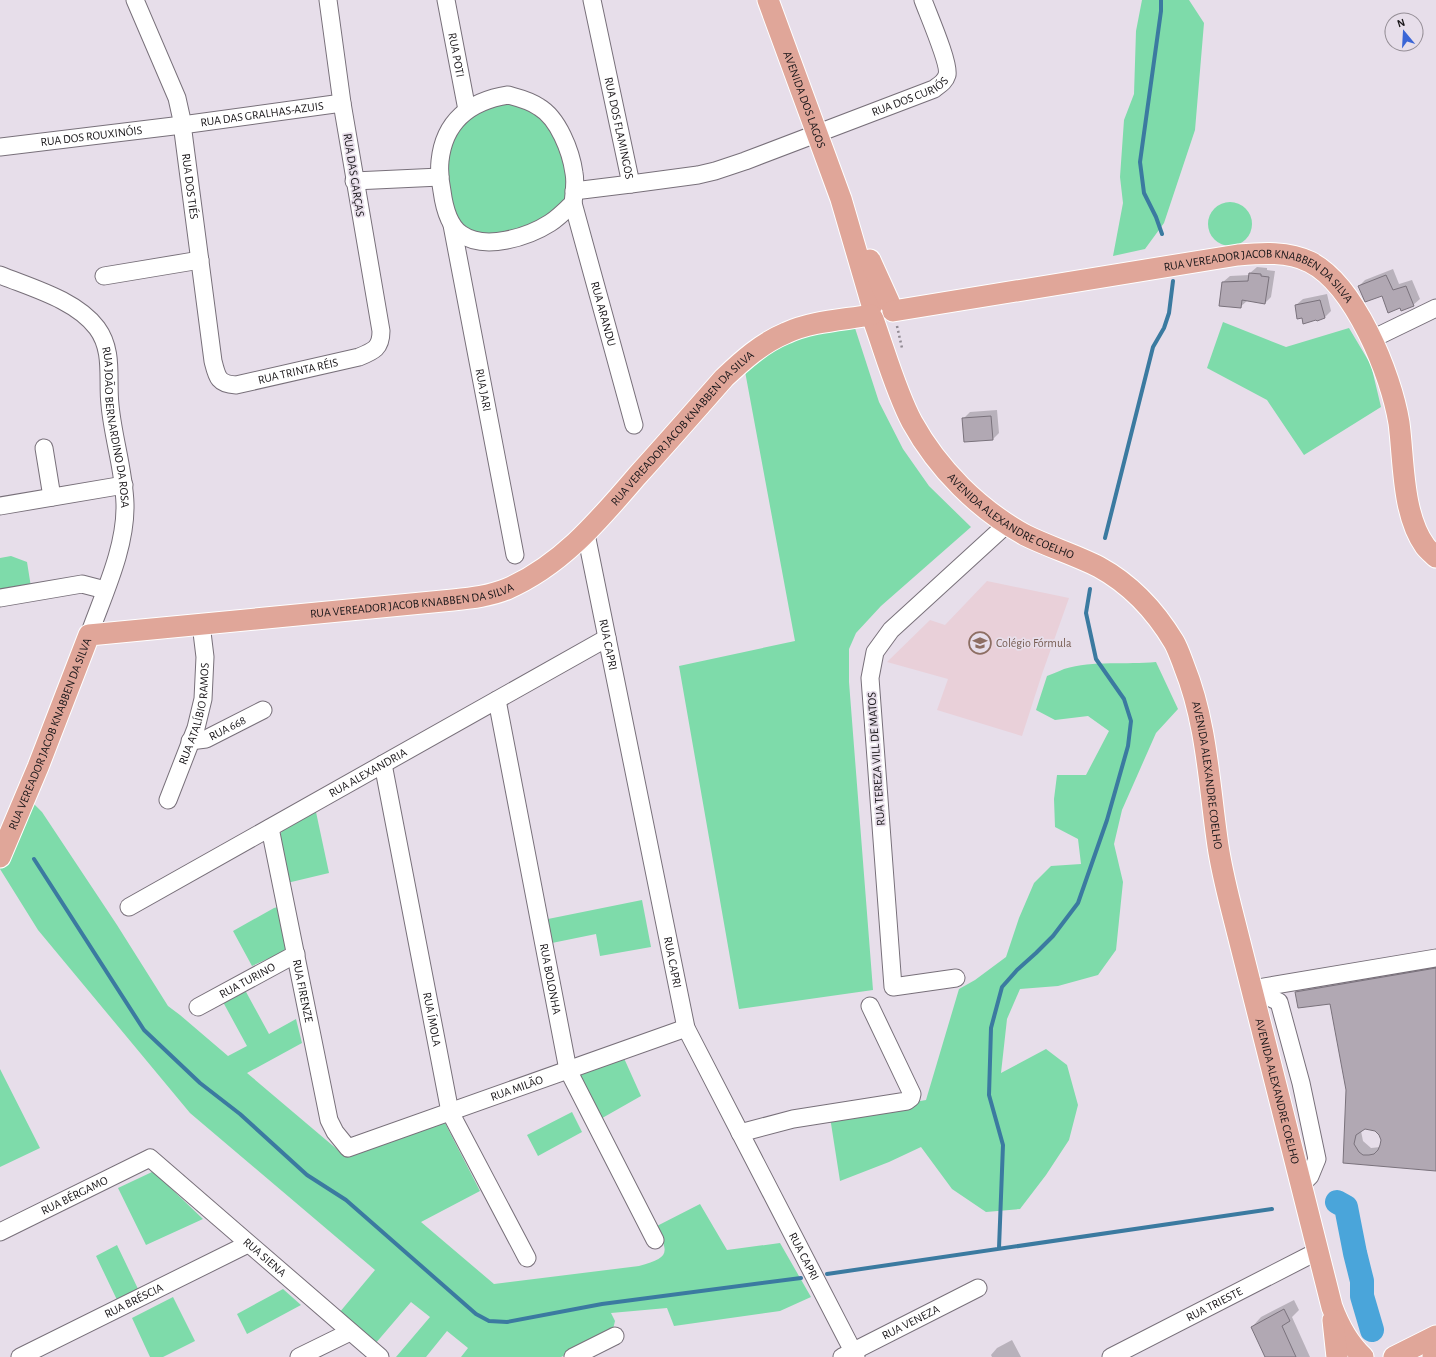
<svg xmlns="http://www.w3.org/2000/svg" width="1436" height="1357" font-family="'Alegreya Sans',sans-serif">
<style>
.education{fill:#e9d0d9}
.green{fill:#7edbaa}
.shadow{fill:#0003;fill-rule:evenodd}
.lines{fill:none;stroke-linecap:round;stroke-linejoin:round}
.stream{stroke:#3b7aa0;stroke-width:4}
.river{stroke:#4aa5da;stroke-width:24}
.building{fill:#b1a8b3;stroke:#7a727c;fill-rule:evenodd}
.minor-casing{stroke:#78707a;stroke-width:19}
.major-casing{stroke:#fff;stroke-width:23}
.path{stroke:#918a93;stroke-width:2.5;stroke-dasharray:2 3;stroke-linecap:butt}
.minor{stroke:#fff;stroke-width:17}
.major{stroke:#e0a699;stroke-width:21}
.labels{text-anchor:middle;dominant-baseline:central;stroke-width:3.5;stroke-linejoin:round;paint-order:stroke}
.street-label{font-size:12px;fill:#191619;stroke:#e7deea}
.education-label{font-size:12px;fill:#785e54;stroke:#e7deea;text-anchor:start}
</style>
<rect width="100%" height="100%" fill="#e7deea"/>
<path class="education" d="M987,581L1069,598L1042,674L1022,736L937,710L948,679L887,662L930,620L945,625Z"/>
<path class="green" d="M1142,0H1189L1204,23L1195,130L1164,223L1145,249L1113,256L1123,203L1120,177L1124,120L1134,94L1136,31Z
M494,102L524,104L549,123L565,156L568,201L549,218L492,238L464,230L450,206L445,161L458,125Z
M1208 224a22 22 0 1 1 44 0a22 22 0 1 1-44 0Z
M1223,322L1286,347L1349,328L1371,365L1381,407L1304,455L1267,400L1207,368Z
M854,325L879,402L903,449L929,486L971,527L881,606L856,633L849,649V682L873,990L739,1009L679,666L795,641L744,366L789,337Z
M11,556L27,562L31,587L0,592V558Z
M1156,662L1178,709L1156,733L1122,810L1114,844L1123,882L1116,950L1098,975L1058,986L1020,989L1007,1019L1001,1073L1046,1049L1067,1065L1078,1105L1069,1140L1046,1175L1020,1209L986,1212L952,1189L921,1147L889,1162L840,1181L830,1117L926,1100L959,989L975,980L1006,957L1019,918L1034,883L1051,866L1081,864L1078,839L1055,827L1054,799L1057,775H1086L1109,731L1088,716L1055,720L1036,710L1047,676C1053,674 1059,671 1064,669C1094,660 1126,665 1156,662Z
M33,803L42,812L117,925L168,1006L180,1015L228,1056L247,1046L223,1002L245,990L269,1034L296,1019L302,1043L247,1073L345,1156L445,1123L480,1191L421,1222L494,1284L639,1266C668,1258 671,1254 655,1227L700,1204L727,1250L780,1243L811,1297L780,1311L674,1326L667,1308L611,1313L615,1321L613,1329L609,1333L561,1357H461L468,1348L447,1331L426,1357H396L430,1317L411,1302L375,1344L339,1313L375,1270L190,1113L38,930L0,869Z
M316,812L329,873L287,883L280,835L282,831Z
M642,900L651,947L600,956L596,934L547,944L543,920Z
M278,907L286,943L285,949L283,952L252,966L233,931L274,908Z
M623,1056L641,1096L597,1121L575,1074Z
M0,1069L40,1148L0,1167Z
M572,1112L582,1132L538,1156L527,1135Z
M152,1172L157,1175L203,1219L146,1245L118,1188Z
M117,1245L139,1291L118,1302L96,1256Z
M283,1289L301,1305L247,1334L237,1314Z
M173,1297L195,1341L163,1357H150L132,1318Z"/>
<path class="shadow" d="M1257,267L1267,268V270L1275,271L1271,297L1265,303L1247,301L1240,307L1223,282L1230,276L1250,275V273Z
M1393,269L1399,284L1412,280L1420,299L1413,305L1400,307L1382,295L1359,286L1365,280Z
M1327,294L1331,311L1324,318L1303,317L1296,305L1303,299Z
M997,410L999,433L993,439L963,419L970,412Z
M1436,963V1170L1344,1162L1347,1090L1330,1002L1296,992L1303,985ZM1364,1128L1375,1130L1380,1135L1382,1140L1381,1147L1371,1148L1363,1141L1361,1131Z
M1294,1300L1299,1310L1292,1317L1310,1357H1266L1252,1327L1261,1317Z
M1012,1340L1021,1357H992L991,1355L997,1348Z"/>
<g class="lines">
<path class="stream" d="M1161,0V11L1140,162L1144,193L1156,217L1162,234
M1105,538L1153,347L1164,328L1169,313L1173,281
M34,859L144,1030L200,1083L240,1114L307,1175L346,1200L476,1314L489,1321L507,1322L602,1304L801,1278
M999,1248L1003,1145L989,1095L991,1028L1002,987L1017,970L1036,953L1053,936L1078,903L1107,820L1128,746L1131,721L1124,699L1096,659L1086,613L1090,589
M827,1274L1272,1209"/>
<path class="river" d="M1337,1202L1346,1207L1355,1253L1362,1281V1296L1372,1330"/>
</g>
<path class="building" d="M1249,273L1261,274V276L1269,277L1265,304L1242,300L1241,308L1219,306L1222,282L1248,281Z
M1386,275L1393,290L1406,286L1414,306L1401,311L1400,308L1388,313L1382,296L1365,302L1358,286Z
M1320,300L1325,318L1317,321L1316,320L1303,324L1302,318L1297,319L1295,305Z
M991,416L993,440L964,442L962,418Z
M1436,968V1171L1343,1163L1346,1090L1330,1004L1298,1008L1295,992ZM1365,1129L1375,1131L1379,1135L1381,1140L1380,1145L1378,1150L1374,1154L1369,1155H1363L1359,1152L1354,1144L1356,1135Z
M1284,1309L1290,1321L1282,1326L1296,1357H1265L1251,1327Z"/>
<g class="lines">
<g class="minor-casing">
<g id="minor">
<path id="s1" d="M135,0L177,98L181,116L213,361C217,377 218,384 236,385L359,357C374,351 381,348 381,331L342,103L328,0"/>
<path id="s2" d="M446,0L467,110"/>
<path id="s3" d="M592,0L631,184L698,175L715,171L745,161L934,89C939,85 945,82 947,75C950,64 928,14 923,0"/>
<path d="M508,95C519,98 529,100 539,107C558,118 571,151 574,173C576,183 574,194 573,203C566,210 558,218 550,223C528,237 485,251 461,234C448,225 444,206 442,191C440,181 439,171 440,161C444,121 470,101 508,95Z"/>
<path id="s4" d="M0,147L182,125L342,103"/>
<path d="M354,181L440,177"/>
<path d="M574,191L631,184"/>
<path id="s5" d="M573,203L634,425"/>
<path id="s6" d="M452,225L515,555"/>
<path id="s7" d="M0,275C32,288 76,300 97,328C114,351 107,379 110,405C113,438 124,470 125,504C126,548 104,593 89,635"/>
<path d="M104,276L200,260"/>
<path d="M1372,339L1436,308"/>
<path d="M44,448L52,497"/>
<path d="M0,506L124,485"/>
<path id="s8" d="M586,534L686,1028L856,1357"/>
<path d="M0,598L82,584L105,590"/>
<path id="s9" d="M497,700L568,1070L655,1240"/>
<path id="s10" d="M190,741L206,739L263,710"/>
<path id="s11" d="M383,764L450,1112L527,1258"/>
<path id="s12" d="M168,800L196,728L203,699L205,657L201,624"/>
<path id="s13" d="M270,828L329,1120L335,1132L348,1148L686,1028"/>
<path id="s14" d="M129,907L607,638"/>
<path d="M956,978L893,987L870,678L875,652L891,630L1007,524"/>
<path d="M1252,989L1279,1002L1301,1083L1317,1159L1310,1176L1301,1185"/>
<path d="M1252,989L1436,958"/>
<path id="s15" d="M198,1007L296,954"/>
<path d="M740,1133L793,1119L907,1101L911,1098L912,1094L870,1006"/>
<path id="s16" d="M0,1232L150,1158L380,1357"/>
<path id="s17" d="M20,1357L248,1244"/>
<path d="M299,1357L350,1332"/>
<path d="M573,1357L615,1336"/>
<path id="s18" d="M842,1357L978,1288"/>
<path id="s19" d="M1111,1357L1318,1251"/>
</g>
</g>
<g class="major-casing">
<g id="major">
<path id="s20" d="M768,0L841,199L872,305"/>
<path d="M870,260L889,302"/>
<path id="s21" d="M893,311L1238,255C1262,253 1288,251 1310,262C1355,285 1391,374 1399,423C1404,461 1402,514 1425,546C1428,550 1433,554 1436,557"/>
<path id="s22" d="M873,319C885,352 896,392 912,422C938,469 978,509 1025,535C1049,547 1076,555 1099,567C1130,584 1156,612 1174,642C1178,649 1181,658 1184,666C1207,723 1209,785 1218,846C1221,866 1226,887 1231,907L1332,1307C1339,1326 1348,1343 1363,1357"/>
<path id="s23" d="M0,857L38,767L89,635L453,600C472,598 490,596 507,589C562,565 599,520 637,476C666,444 695,411 724,378C743,360 762,343 786,333C812,321 843,320 871,315"/>
<path d="M1333,1320L1337,1357"/>
<path d="M1394,1357L1436,1336"/>
<path d="M1433,1357L1436,1356"/>
</g>
</g>
<path class="path" d="M897,326L902,348"/>
<use href="#minor" class="minor"/>
<use href="#major" class="major"/>
</g>
<defs>
<g id="school-ring" transform="scale(1.15)"><circle r="9.5" fill="#e7deea" stroke="#8d6e63" stroke-width="1.5"/><path d="M0-5L7-2L0 1L-7-2ZM-4 1L0 2.5L4 1V4Q0 6-4 4Z" fill="#8d6e63"/></g>
</defs>
<g fill-rule="evenodd">
<use href="#school-ring" x="980" y="643"/>
</g>
<g class="labels">
<g class="street-label">
<text stroke="none"><textPath href="#s2" startOffset="56">RUA POTI</textPath></text>
<text stroke="none"><textPath href="#s3" startOffset="482">RUA DOS CURIÓS</textPath></text>
<text stroke="none"><textPath href="#s20" startOffset="106">AVENIDA DOS LAGOS</textPath></text>
<text stroke="none"><textPath href="#s4" startOffset="264">RUA DAS GRALHAS-AZUIS</textPath></text>
<text stroke="none"><textPath href="#s3" startOffset="131">RUA DOS FLAMINGOS</textPath></text>
<text stroke="none"><textPath href="#s4" startOffset="92">RUA DOS ROUXINÓIS</textPath></text>
<text transform="translate(354 175) rotate(81)">RUA DAS GARÇAS</text>
<text stroke="none"><textPath href="#s1" startOffset="196">RUA DOS TIÉS</textPath></text>
<text stroke="none"><textPath href="#s21" startOffset="377">RUA VEREADOR JACOB KNABBEN DA SILVA</textPath></text>
<text stroke="none"><textPath href="#s5" startOffset="115">RUA ARANDU</textPath></text>
<text stroke="none"><textPath href="#s1" startOffset="473">RUA TRINTA RÉIS</textPath></text>
<text stroke="none"><textPath href="#s6" startOffset="168">RUA JARI</textPath></text>
<text stroke="none"><textPath href="#s7" startOffset="214">RUA JOÃO BERNARDINO DA ROSA</textPath></text>
<text stroke="none"><textPath href="#s23" startOffset="900">RUA VEREADOR JACOB KNABBEN DA SILVA</textPath></text>
<text stroke="none"><textPath href="#s22" startOffset="250">AVENIDA ALEXANDRE COELHO</textPath></text>
<text stroke="none"><textPath href="#s23" startOffset="564">RUA VEREADOR JACOB KNABBEN DA SILVA</textPath></text>
<text stroke="none"><textPath href="#s8" startOffset="113">RUA CAPRI</textPath></text>
<text stroke="none"><textPath href="#s12" startOffset="91">RUA ATALÍBIO RAMOS</textPath></text>
<text stroke="none"><textPath href="#s10" startOffset="40">RUA 668</textPath></text>
<text stroke="none"><textPath href="#s23" startOffset="133">RUA VEREADOR JACOB KNABBEN DA SILVA</textPath></text>
<text transform="translate(876 759) rotate(-94)">RUA TEREZA VILL DE MATOS</text>
<text stroke="none"><textPath href="#s14" startOffset="274">RUA ALEXANDRIA</textPath></text>
<text stroke="none"><textPath href="#s22" startOffset="598">AVENIDA ALEXANDRE COELHO</textPath></text>
<text stroke="none"><textPath href="#s8" startOffset="437">RUA CAPRI</textPath></text>
<text stroke="none"><textPath href="#s9" startOffset="284">RUA BOLONHA</textPath></text>
<text stroke="none"><textPath href="#s15" startOffset="56">RUA TURINO</textPath></text>
<text stroke="none"><textPath href="#s13" startOffset="166">RUA FIRENZE</textPath></text>
<text stroke="none"><textPath href="#s11" startOffset="260">RUA ÍMOLA</textPath></text>
<text stroke="none"><textPath href="#s13" startOffset="511">RUA MILÃO</textPath></text>
<text stroke="none"><textPath href="#s22" startOffset="922">AVENIDA ALEXANDRE COELHO</textPath></text>
<text stroke="none"><textPath href="#s16" startOffset="83">RUA BÉRGAMO</textPath></text>
<text stroke="none"><textPath href="#s8" startOffset="761">RUA CAPRI</textPath></text>
<text stroke="none"><textPath href="#s16" startOffset="319">RUA SIENA</textPath></text>
<text stroke="none"><textPath href="#s17" startOffset="127">RUA BRÉSCIA</textPath></text>
<text stroke="none"><textPath href="#s19" startOffset="116">RUA TRIESTE</textPath></text>
<text stroke="none"><textPath href="#s18" startOffset="77">RUA VENEZA</textPath></text>
</g>
<g class="education-label">
<text x="996" y="643">Colégio Fórmula</text>
</g>
</g>
<g transform="translate(1404 32) rotate(342)"><circle r="19" fill="#e7deea" stroke="#958e96"/>
<path d="M0-3L7 15L0 10L-7 15Z" fill="#3a65d6"/>
<text y="-6" font-size="11" font-weight="bold" text-anchor="middle" fill="#191619">N</text>
</g>
</svg>
